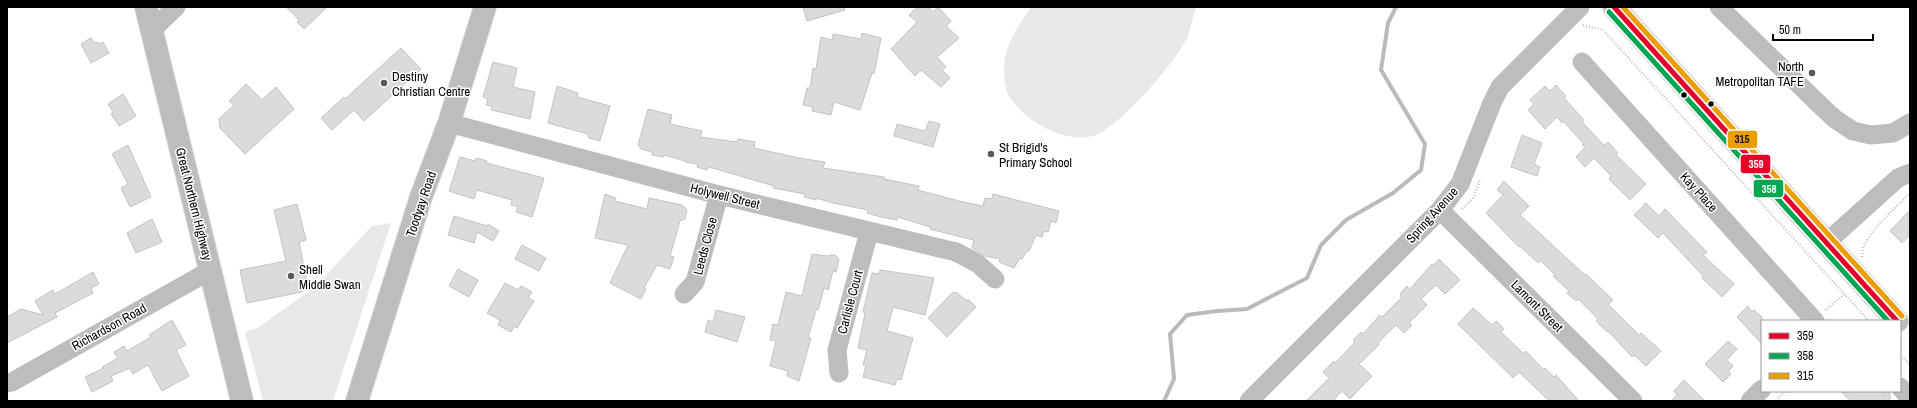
<svg xmlns="http://www.w3.org/2000/svg" width="1917" height="408" font-family="'Archivo Narrow',sans-serif">
<style>
.green{fill:#e8e8e8}
.lines{fill:none;stroke-linecap:round;stroke-linejoin:round}
.stream{stroke:#bababa;stroke-width:4}
.building{fill:#dbdbdb;stroke:#c3c3c3}
.major-casing{stroke:#dbdbdb;stroke-width:24}
.path{stroke:#c2c2c2;stroke-width:2.5;stroke-dasharray:1 2;stroke-linecap:butt}
.minor{stroke:#bdbdbd;stroke-width:19}
.major{stroke:#bdbdbd;stroke-width:22}
.bus-1-casing{stroke:#fff;stroke-width:8}
.bus-2-casing{stroke:#fff;stroke-width:8}
.bus-3-casing{stroke:#fff;stroke-width:8}
.bus-1{stroke:#e4002b;stroke-width:5}
.bus-2{stroke:#00a651;stroke-width:5}
.bus-3{stroke:#eb9e00;stroke-width:5}
.poi-dot{fill:#595959;stroke:#fff;stroke-width:1.5}
.bus-dot{fill:#000;stroke:#fff;stroke-width:1.5}
.labels{text-anchor:middle;dominant-baseline:central;stroke-width:3;stroke-linejoin:round;paint-order:stroke}
.poi-label{font-size:13px;fill:#000;stroke:#fff;text-anchor:start}
.street-label{font-size:13px;fill:#000;stroke:#fff}
.line-badge{stroke:#fff;stroke-width:1.5}
.badge-label{font-size:11px;text-anchor:middle;font-weight:bold;fill:#fff}
.pale-badge-label{font-size:11px;text-anchor:middle;font-weight:bold;fill:#111}
</style>
<rect width="100%" height="100%" fill="#fff"/>
<path class="green" d="M1031,7H1196C1193,17 1191,27 1188,36C1178,60 1117,130 1093,136C1062,143 1022,120 1008,94C1005,88 1004,76 1004,70C1003,47 1019,25 1031,7Z
M391,223L333,401H263L245,332L257,328L314,288L372,226Z"/>
<g class="lines">
<path class="stream" d="M1164,401L1174,379L1170,334L1187,315L1217,311L1247,309L1307,278L1321,245L1346,220L1393,193L1421,170L1425,144L1381,70L1388,23L1396,7"/>
</g>
<path class="building" d="M286,7H327L304,29L297,22L299,20Z
M803,7H844L845,10L807,21Z
M917,7H928L933,12L938,7L951,21L946,26L959,38L937,57L946,67L942,70L950,78L941,87L921,70L915,76L891,49L917,22L909,15Z
M862,33L881,38L874,74L872,73L860,110L834,102L831,115L812,111L813,107L803,105L807,88H810L813,68L816,69L821,37L832,40L833,34L861,39Z
M91,38L95,43L98,42L100,44L103,42L109,53L91,63L81,44Z
M401,48L421,69L364,121L354,110L332,130L321,118L344,97L345,99Z
M493,62L517,68L513,87L535,92L530,119L491,110L492,106L486,105L488,99L483,97Z
M246,84L262,100L276,87L294,109L245,154L220,128L219,119L234,105L229,101Z
M1556,85L1566,96L1564,98L1584,120L1582,122L1604,145L1608,142L1618,153L1616,155L1646,184L1630,200L1609,179L1611,176L1594,158L1585,167L1576,157L1585,147L1582,145L1584,144L1563,121L1562,123L1557,117L1545,129L1528,110L1534,104L1530,100L1545,86L1550,91Z
M557,86L578,93L577,97L610,106L600,141L589,138L588,134L548,123Z
M123,94L136,116L119,126L111,114L113,112L108,104Z
M648,109L672,115L670,124L702,131L700,137L737,142L738,139L755,142L754,148L799,158L825,162L823,168L884,177V179L919,186L918,190L959,201L983,206L985,198L992,199L993,194L1059,211L1056,223L1051,221L1048,232L1044,231L1042,237L1036,235L1029,251H1027L1022,259L1020,258L1014,268L999,262L1000,259L985,256L972,248L974,240L930,229L931,227L897,217V220L881,217L867,213L868,210L833,203L816,198V200L804,197L805,194L773,188L774,186L709,167L707,170L697,167L698,164L685,162V161L664,155L663,157L652,155V152L641,149L638,145Z
M929,121L940,124L933,147L894,136L897,124L925,131Z
M1522,135L1542,143L1534,164L1540,167L1537,176L1511,167Z
M128,145L151,197L130,207L121,188L128,184L112,154Z
M460,157L475,161L476,158L487,161L486,163L544,178L532,217L516,212L518,206L511,205L512,200L477,190L474,199L449,191Z
M1504,181L1529,206L1520,215L1585,275L1586,274L1613,300L1608,304L1639,335L1641,333L1661,351L1646,366L1634,355L1632,357L1608,331L1607,332L1596,321L1598,319L1578,299L1576,301L1567,293L1569,291L1553,276L1555,275L1540,260L1538,263L1520,246L1519,247L1486,213L1503,195L1497,190Z
M605,194L616,198L615,201L647,209L649,198L682,205L687,210L685,219L680,221L670,256L674,257L670,269L657,265L644,288L646,289L641,299L610,283L628,245L595,238Z
M1646,203L1659,216L1665,209L1707,252L1703,255L1734,284L1722,297L1702,278L1703,276L1663,233L1658,238L1634,215Z
M297,204L306,240L299,242L308,287L301,289L302,292L247,303L240,270L286,261L274,210Z
M1910,210V235L1902,243L1890,231Z
M454,216L487,226L488,224L499,231L493,241L477,232L474,243L448,235Z
M152,219L162,242L136,253L127,233Z
M522,245L546,258L539,271L515,259Z
M812,254L828,256L830,255H835L839,259L836,272L833,271L828,290L824,288L818,310H816L808,338H811L799,381L787,376L788,371L770,366L776,341L770,340L773,324L778,325L786,292L802,296Z
M1439,259L1460,280L1445,294L1436,285L1421,299L1427,305L1409,323L1412,325L1404,333L1396,325L1378,343L1379,345L1359,364L1372,376L1350,399L1342,391L1333,401H1306L1329,378L1323,372L1334,361L1335,363L1355,342L1353,340L1361,332L1363,334L1380,315L1382,317L1402,297L1400,294L1407,286L1410,289L1432,264L1434,265Z
M458,269L478,280L469,297L449,286Z
M880,270L934,278L925,315L893,307L887,331L913,338L901,380L897,379L895,385L863,377L866,365H863L867,350L858,348L865,313L863,312L872,273L879,274Z
M93,272L99,284L91,288L93,293L55,313L57,317L7,343V317L21,309L43,315L35,301L53,290L55,294Z
M505,283L518,290L521,286L532,292L528,298L534,301L517,328L514,326L511,332L498,325L500,320L487,313Z
M953,292L955,294L956,292L967,301L968,299L976,307L947,337L928,318Z
M1748,306L1752,312L1754,310L1762,317V344L1737,317Z
M1473,308L1492,325L1496,321L1504,329L1501,332L1524,354L1526,351L1544,370L1545,368L1554,377L1556,375L1579,401H1549L1519,372L1513,378L1458,324Z
M716,310L745,317L737,342L705,332L708,320L713,322Z
M172,320L186,345L176,350L189,376L162,391L148,365L133,374L130,368L111,376L113,381L92,392L85,377L104,368L102,367L118,358L114,352L124,346L127,351L151,337L149,335Z
M1728,341L1737,349L1727,360L1733,366L1728,371L1731,374L1723,382L1705,364Z
M1684,380L1705,401H1671L1677,395L1674,391Z
M1840,391H1890V401H1851Z"/>
<g class="lines">
<g class="major-casing">
<path id="major" d="M146,7L242,401
M1614,7L1897,321
M357,401L421,197L449,123L485,7"/>
</g>
<path class="path" d="M1583,25L1603,30L1869,321
M1462,209L1474,197L1480,180
M1862,257C1861,236 1896,208 1910,193
M1825,310L1845,294
M1900,354L1910,365
M1881,391L1887,398
M1776,401L1785,391"/>
<path class="minor" d="M1719,7L1821,106L1835,119L1853,131L1871,135L1893,133L1910,123
M151,31L176,7
M1582,62L1815,321
M449,123L719,195L956,252L977,263L995,279
M1440,210L1633,401
M1827,242L1898,178L1910,173
M684,294L695,282L719,195
M839,373L837,350L869,232
M7,383L12,382L211,270
M1900,387L1910,399
M1249,401L1440,210L1460,184L1492,103L1500,87L1580,7
M1750,401L1762,389"/>
<use href="#major" class="major"/>
<g class="bus-1-casing">
<path id="bus-1" d="M1614,7L1897,321"/>
</g>
<g class="bus-2-casing">
<path id="bus-2" d="M1609,12L1888,321"/>
</g>
<g class="bus-3-casing">
<path id="bus-3" d="M1623,7L1902,316"/>
</g>
<use href="#bus-1" class="bus-1"/>
<use href="#bus-2" class="bus-2"/>
<use href="#bus-3" class="bus-3"/>
</g>
<g class="poi-dot">
<circle cx="1812" cy="73" r="4"/>
<circle cx="384" cy="83" r="4"/>
<circle cx="991" cy="154" r="4"/>
<circle cx="291" cy="276" r="4"/>
</g>
<g class="bus-dot">
<circle cx="1684" cy="95" r="3.5"/>
<circle cx="1711" cy="104" r="3.5"/>
</g>
<g class="labels">
<g class="poi-label">
<text x="1804" y="66" text-anchor="end">North<tspan x="1804" dy="15">Metropolitan TAFE</tspan></text>
<text x="392" y="76">Destiny<tspan x="392" dy="15">Christian Centre</tspan></text>
<text x="999" y="147">St Brigid's<tspan x="999" dy="15">Primary School</tspan></text>
<text x="299" y="269">Shell<tspan x="299" dy="15">Middle Swan</tspan></text>
</g>
<g class="street-label">
<text transform="translate(1699 192) rotate(48)">Kay Place</text>
<text transform="translate(725 196) rotate(14)">Holywell Street</text>
<text transform="translate(194 204) rotate(76)">Great Northern Highway</text>
<text transform="translate(421 204) rotate(-71)">Toodyay Road</text>
<text transform="translate(1432 215) rotate(-48)">Spring Avenue</text>
<text transform="translate(705 246) rotate(-75)">Leeds Close</text>
<text transform="translate(850 302) rotate(-75)">Carlisle Court</text>
<text transform="translate(1537 306) rotate(45)">Lamont Street</text>
<text transform="translate(109 327) rotate(-29)">Richardson Road</text>
</g>
</g>
<g class="line-badge">
<rect x="1727" y="130" width="31" height="19" rx="4" fill="#eb9e00"/>
<rect x="1740" y="154" width="31" height="20" rx="4" fill="#e4002b"/>
<rect x="1753" y="179" width="31" height="19" rx="4" fill="#00a651"/>
</g>
<g class="badge-label">
<text x="1756" y="168">359</text>
<text x="1769" y="193">358</text>
</g>
<g class="pale-badge-label">
<text x="1742" y="143">315</text>
</g>
<rect width="1917" height="408" fill="none" stroke="#000000" stroke-width="16"/>
<rect x="1761" y="320" width="140" height="72" fill="#ffffff" stroke="#999999"/>
<rect x="1769" y="333" width="20" height="6" fill="#e4002b" stroke="#999999"/>
<text x="1797" y="340" font-size="12" fill="#000000">359</text>
<rect x="1769" y="353" width="20" height="6" fill="#00a651" stroke="#999999"/>
<text x="1797" y="360" font-size="12" fill="#000000">358</text>
<rect x="1769" y="373" width="20" height="6" fill="#eb9e00" stroke="#999999"/>
<text x="1797" y="380" font-size="12" fill="#000000">315</text>
<path d="M1773 34v6h100v-6" fill="none" stroke="#000000" stroke-width="2"/>
<text x="1779" y="34" font-size="12" fill="#000000" stroke="#ffffff" stroke-width="3" paint-order="stroke">50 m</text>
</svg>
